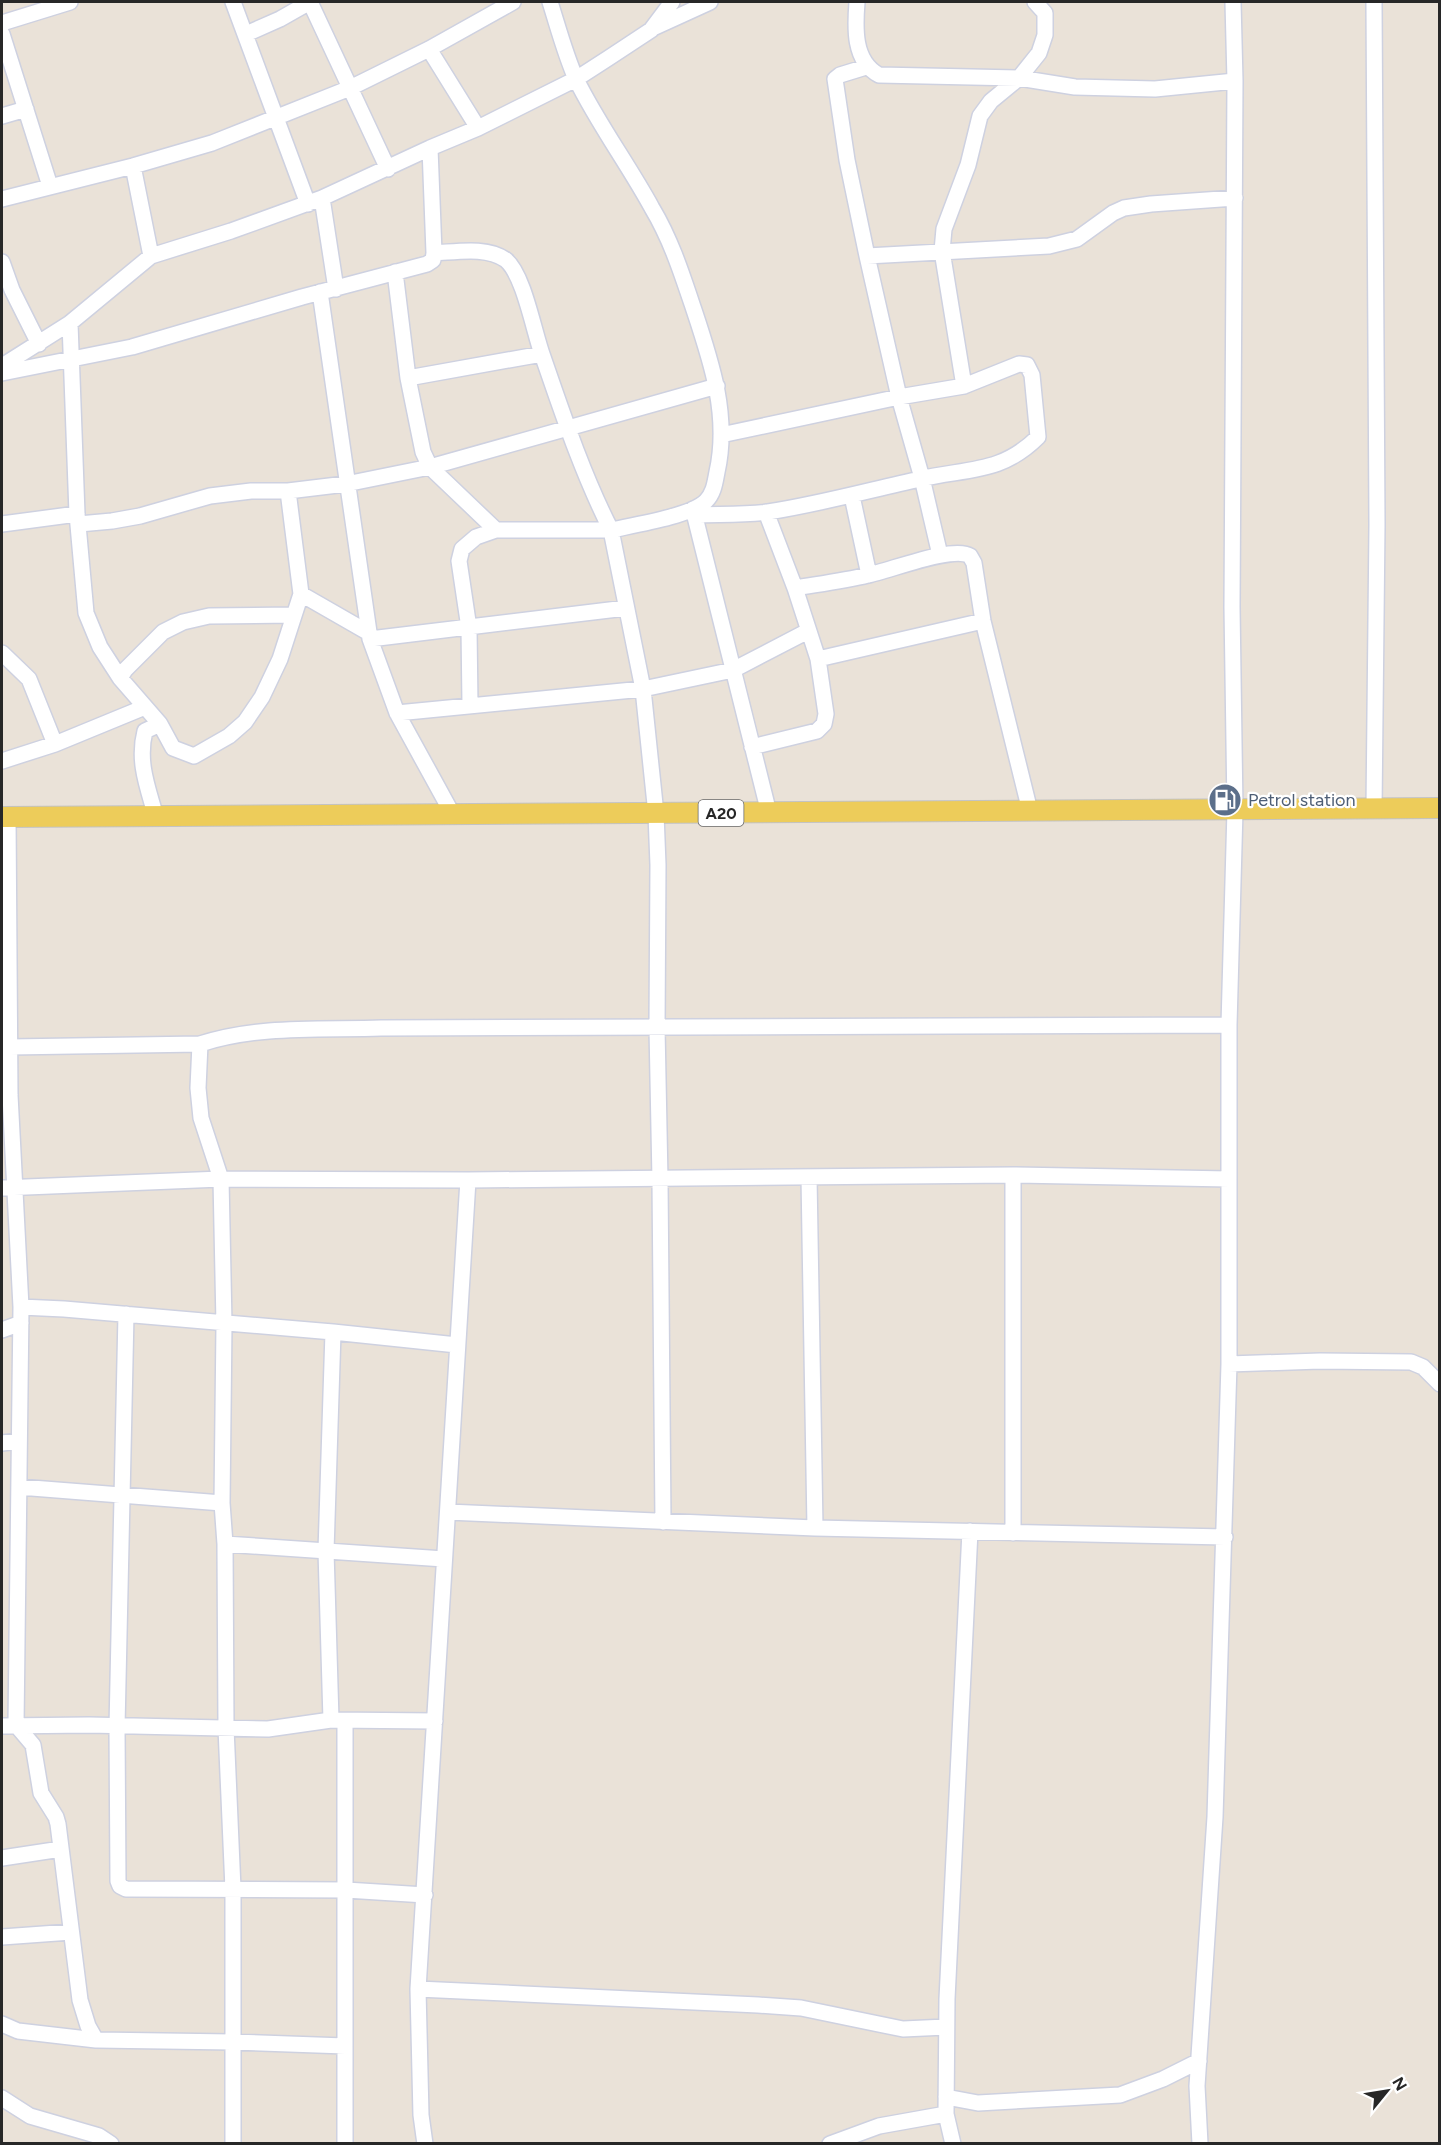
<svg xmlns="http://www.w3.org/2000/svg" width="1441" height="2145" font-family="Figtree,sans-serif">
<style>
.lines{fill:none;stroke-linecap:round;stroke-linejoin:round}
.minor-casing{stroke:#ced1e0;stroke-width:18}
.major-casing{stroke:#c3c3c3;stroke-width:22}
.minor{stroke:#fff;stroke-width:15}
.major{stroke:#edcc5a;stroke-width:20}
.labels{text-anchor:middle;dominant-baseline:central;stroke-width:4.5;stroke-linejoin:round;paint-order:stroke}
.shield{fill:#fff;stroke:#686868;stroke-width:1.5}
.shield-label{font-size:16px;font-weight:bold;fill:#272727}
.service-label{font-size:18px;fill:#4e5e75;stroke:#fff;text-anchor:start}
</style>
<rect width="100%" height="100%" fill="#eae2d8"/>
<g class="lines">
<g class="minor-casing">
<path id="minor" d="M233,2L308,204
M310,2L388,169
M550,2C558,27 565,54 576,79C598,124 628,164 652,208C670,238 681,271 692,304C710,358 730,414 717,472C715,482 714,493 706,501C691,516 634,525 611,530L643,689L656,814L658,865L657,1028L660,1180L663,1522
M857,2C855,27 853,61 879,75L1019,78L1075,87L1155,89L1235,81
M2,23L70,2
M653,28L710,2
M2,34L50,186
M246,34L280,19L310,2
M429,49L478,128
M866,67L840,75L835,79L847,160L867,256L899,397L922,478L940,555
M2,116L26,109
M133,166L151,256
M322,198L336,289
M2,199L133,166L212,143L350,88L429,49L513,2
M867,256L1049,246L1077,239L1113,213L1124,208L1151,204L1235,198
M2,262L12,290L39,344
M395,272L408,378L423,452L430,467L496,530H611C583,475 563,415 543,357C534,333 524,275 506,260C487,246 456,252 434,253
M320,292L370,639L397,713L453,815
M70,323L77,514L86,613L100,647L120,678L160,724L145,731C137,762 148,788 156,817
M2,366L70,323L151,256L231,231L322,198L430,148L478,128L576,79L607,59L651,30L672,2
M2,373L132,347L302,297L427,264L433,260L434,253L430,148
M408,378L542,354
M964,386L942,251L944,229L968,165L980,116L991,101L1019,78L1039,53L1045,35V13L1035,2
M852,496L869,575
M693,509L769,813
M695,515C719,514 744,515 768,512C820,504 870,490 920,479C967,468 1001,474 1038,437L1032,375L1027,365L1019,364L964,386L899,397L721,435
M2,524L77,514
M79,524L112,521L140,516L210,496L251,491H288L346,484L430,467L717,386
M795,588C819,584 844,581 868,575C889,571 954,545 970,556L974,563L983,621L1030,811
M301,594L369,633
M370,639L626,608
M2,653L29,679L55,744
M818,659L983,621
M120,678L125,670L163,632L183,622L209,616L294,615
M470,705L469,628L459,561L462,549L476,537L496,530
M397,713L643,689L733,670L808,631
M160,724L173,748L194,756L229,736L245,722L262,697L280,659L301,594L288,491
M752,747L817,731L824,724L826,714L818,659L795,588L766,512
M2,761L55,744L145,707
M1374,809L1377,525L1374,2
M8,817L10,1095L21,1307L16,1725L33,1745L41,1793L56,1817L58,1824L80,2000L88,2026L96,2040
M200,1044L198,1088L201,1118L221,1179L224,1324L222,1503L225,1544L226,1728L233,1889V2144
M10,1047L200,1044C258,1025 321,1030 381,1028L1229,1025
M1013,1175V1533
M809,1177L815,1528
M2,1188L221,1179L468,1180
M21,1307L64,1309L333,1332
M126,1314L117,1727L118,1881L120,1886L126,1889L346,1890L425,1895
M2,1330L21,1323
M1229,1364L1320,1361L1411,1362L1423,1367L1440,1384
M2,1443L19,1441
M19,1487L222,1503
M448,1512L815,1528L1225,1537
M225,1544L444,1559
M331,1720L326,1551L333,1332L457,1345
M345,1722V2144
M2,1726L89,1725L268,1729L331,1720L435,1721
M2,1858L61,1849
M2,1937L71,1932
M418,1989L758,2005L801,2008L903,2029L946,2027
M2,2024L18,2031L96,2040L232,2042L345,2046
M946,2097L978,2103L1120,2095L1163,2079L1199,2061
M2,2098L30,2116L99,2136L111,2144
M425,2144L421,2115L418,1989L468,1180L1013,1175L1229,1179
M830,2144L879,2126L946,2114
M953,2144L946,2114L947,1999L970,1531
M1200,2144L1197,2086L1215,1817L1229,1364V1025L1235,810L1232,607L1235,81L1233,2"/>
</g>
<g class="major-casing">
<path id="major" d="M2,817L1440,808"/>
</g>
<use href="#minor" class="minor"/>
<use href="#major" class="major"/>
</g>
<defs>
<g id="fuel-disc" transform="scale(1.725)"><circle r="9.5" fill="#5c6f8a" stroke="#fff"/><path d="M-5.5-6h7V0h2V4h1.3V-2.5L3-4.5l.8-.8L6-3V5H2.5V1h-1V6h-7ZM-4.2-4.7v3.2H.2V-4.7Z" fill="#fff"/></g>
</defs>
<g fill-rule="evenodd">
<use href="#fuel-disc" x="1225" y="800"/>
</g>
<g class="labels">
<rect class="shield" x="698.5" y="800" width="45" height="26" rx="4.5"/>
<g class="shield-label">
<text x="721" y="813">A20</text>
</g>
<g class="service-label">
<text x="1248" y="800">Petrol station</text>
</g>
</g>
<rect width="1441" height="2145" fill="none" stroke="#272727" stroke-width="6"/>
<g transform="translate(1387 2091) rotate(60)" stroke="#ffffff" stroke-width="4.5" paint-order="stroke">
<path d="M0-4.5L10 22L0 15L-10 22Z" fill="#272727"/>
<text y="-9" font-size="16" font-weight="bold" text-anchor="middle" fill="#272727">N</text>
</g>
</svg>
